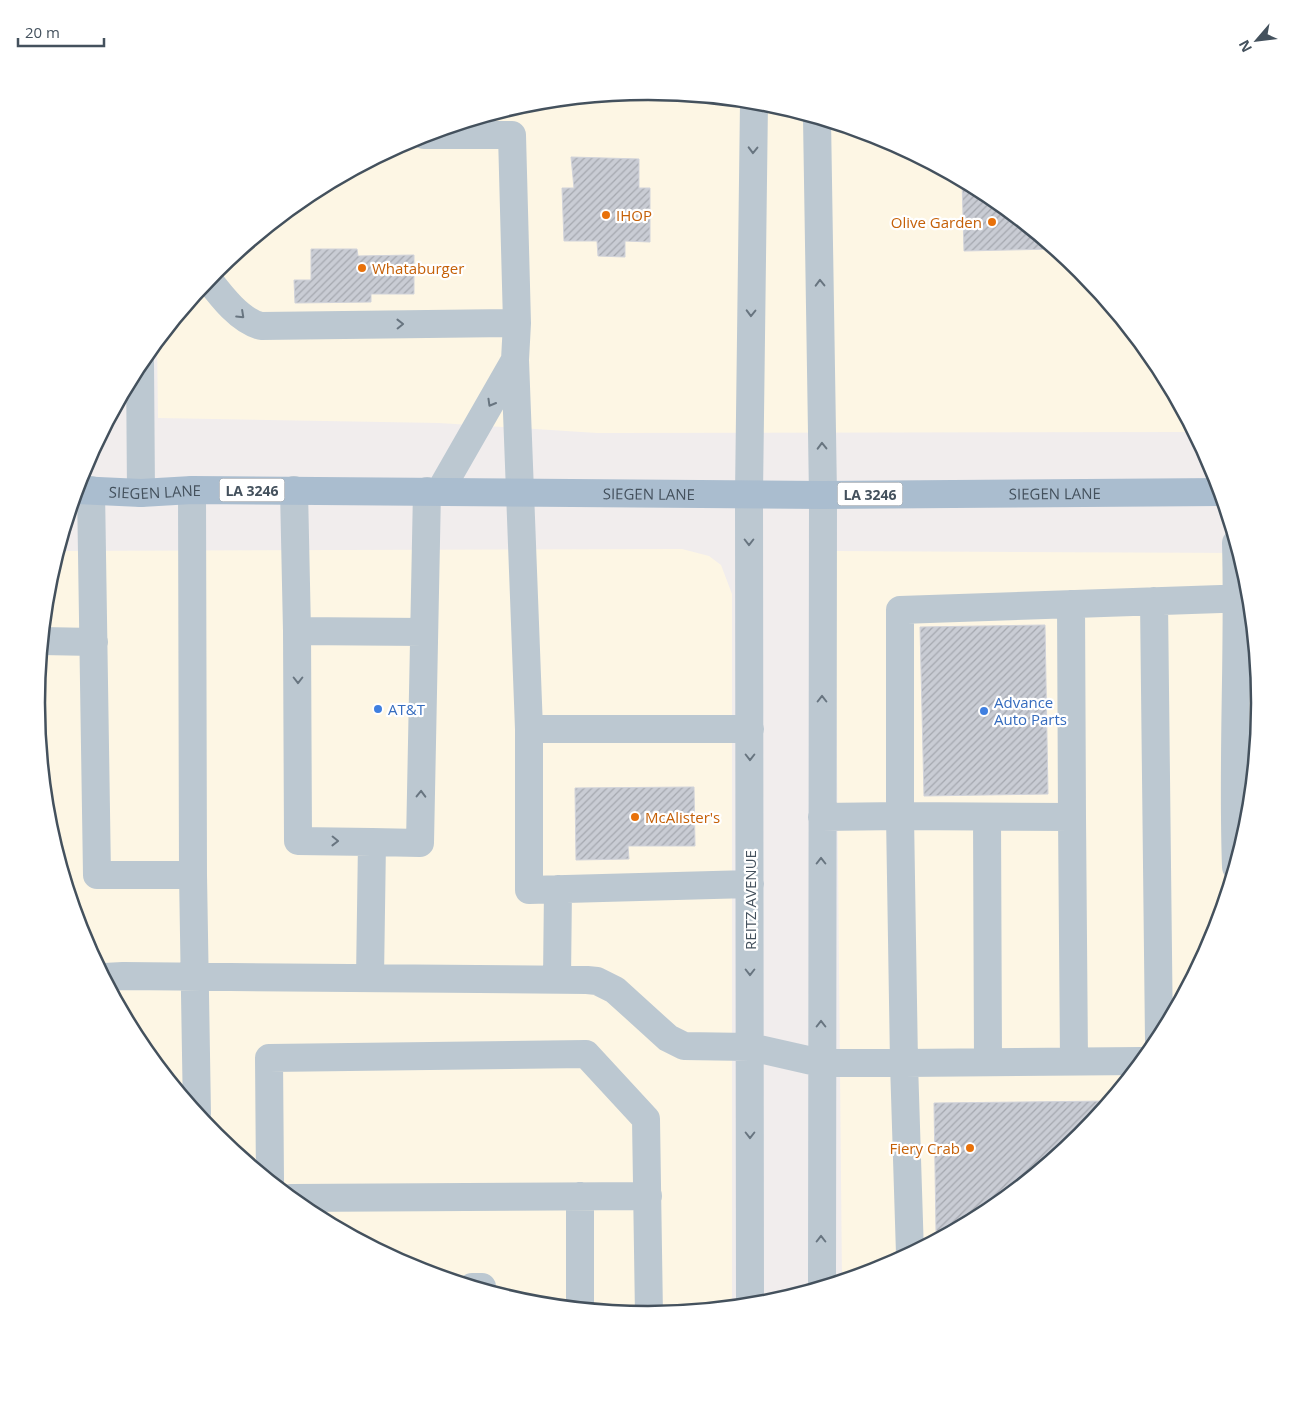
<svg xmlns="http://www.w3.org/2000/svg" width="1297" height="1407" font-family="'Open Sans',sans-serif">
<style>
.commercial{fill:#fdf6e4}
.building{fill:url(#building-hatch);stroke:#d1d3da}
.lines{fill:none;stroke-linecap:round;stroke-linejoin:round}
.minor{stroke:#bcc8d1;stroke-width:28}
.major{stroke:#aabdcf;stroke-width:28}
.oneway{stroke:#687580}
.food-dot{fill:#e8710a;stroke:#fff;stroke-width:2}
.shop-dot{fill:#3f7fe0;stroke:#fff;stroke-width:2}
.labels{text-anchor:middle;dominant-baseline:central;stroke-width:4.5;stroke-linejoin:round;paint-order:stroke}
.shield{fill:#fff;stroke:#7c858e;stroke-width:1}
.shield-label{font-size:14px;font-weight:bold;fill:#44515d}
.food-label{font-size:15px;fill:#c56008;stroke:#fff;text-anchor:start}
.street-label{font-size:15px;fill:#44515d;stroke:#fff}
.shop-label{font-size:15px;fill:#366cbe;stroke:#fff;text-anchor:start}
.rim{fill:none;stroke:#44515d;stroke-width:2.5}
</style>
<defs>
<pattern id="building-hatch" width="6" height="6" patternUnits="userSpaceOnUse" patternTransform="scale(1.25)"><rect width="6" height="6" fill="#c9ccd4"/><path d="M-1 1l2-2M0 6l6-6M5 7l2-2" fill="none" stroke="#a5a8af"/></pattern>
</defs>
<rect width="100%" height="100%" fill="#f1eded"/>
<path class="commercial" d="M649,91L768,103L883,138L989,195L1082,271L1158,364L1194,432L597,433L439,423L158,418L157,342L216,270L309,194L414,138L529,103Z
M682,549L709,556L721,565L732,594V1308L648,1316L529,1304L414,1269L308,1212L215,1136L139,1043L83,938L48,823L36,703L48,584L58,551Z
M835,551L1239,553L1249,584L1261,704L1249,823L1214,938L1157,1044L1081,1137L988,1213L883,1269L842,1281Z"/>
<path class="building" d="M571,157L639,159V188H650V242L625,241V257L598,256L597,241H564L562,188H574Z
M962,180L989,195L1055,249L964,251Z
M311,249H357L358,256L414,255V294H371V302L295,303L294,280H311Z
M1045,625L1048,794L924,796L920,627Z
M38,688H45V788L36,703Z
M694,787L695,846H628L629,859L576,860L575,788Z
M1110,1101L1081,1137L988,1213L954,1231H936L934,1103Z"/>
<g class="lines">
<path class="minor" d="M817,118L823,495L822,1288
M424,135H512L517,323L515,360L529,729V890L750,884
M208,279C221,296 240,321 261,326L517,323
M140,362L141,493
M91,490L97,875H193
M192,490L193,875L197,1114
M294,490L297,631L298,841L372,842
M440,491L515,360
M1154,601L1159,1041
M1071,604L1072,817
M297,631L424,632
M42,641L94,642
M529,729H750
M987,817L988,1062
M1236,867C1232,759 1239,651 1236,543
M104,977L123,976L587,980L597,981L615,990L668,1038L684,1046L750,1047L821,1063H904L900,816L822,817
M370,978L372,842L420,843L427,491
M557,979L558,889
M1074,1061L1072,817L900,816V610L1250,598
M270,1181L269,1058L586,1054L646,1119L649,1316
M291,1198L648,1196
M910,1254L904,1063L1143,1061
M472,1287H482V1290
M750,1306L749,494L754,102
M580,1309V1196"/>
<path class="major" id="s1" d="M77,490L141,493L192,490L823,495L1221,492"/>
</g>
<defs><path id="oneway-chevron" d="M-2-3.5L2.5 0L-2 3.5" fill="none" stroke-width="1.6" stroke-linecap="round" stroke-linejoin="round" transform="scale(1.25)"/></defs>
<g class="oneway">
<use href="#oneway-chevron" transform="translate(753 150) rotate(91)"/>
<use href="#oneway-chevron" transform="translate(820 283) rotate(-91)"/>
<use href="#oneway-chevron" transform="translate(751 313) rotate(91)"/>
<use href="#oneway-chevron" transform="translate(241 315) rotate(43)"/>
<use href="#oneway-chevron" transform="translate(400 324) rotate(-1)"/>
<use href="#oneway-chevron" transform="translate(491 403) rotate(120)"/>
<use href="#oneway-chevron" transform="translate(822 446) rotate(-91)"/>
<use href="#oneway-chevron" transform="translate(749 542) rotate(90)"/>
<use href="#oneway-chevron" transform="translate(298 680) rotate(90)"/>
<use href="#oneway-chevron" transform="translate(822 699) rotate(-90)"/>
<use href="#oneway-chevron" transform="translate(750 757) rotate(90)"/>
<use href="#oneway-chevron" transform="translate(421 794) rotate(-89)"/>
<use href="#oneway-chevron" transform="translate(335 841) rotate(1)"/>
<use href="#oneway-chevron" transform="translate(821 861) rotate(-90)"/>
<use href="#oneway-chevron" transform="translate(750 972) rotate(90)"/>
<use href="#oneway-chevron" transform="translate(821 1024) rotate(-90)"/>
<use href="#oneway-chevron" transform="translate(750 1135) rotate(90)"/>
<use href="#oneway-chevron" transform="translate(821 1239) rotate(-90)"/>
</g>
<g class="food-dot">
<circle cx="606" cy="215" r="5"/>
<circle cx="992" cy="222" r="5"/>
<circle cx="362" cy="268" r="5"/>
<circle cx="635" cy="817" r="5"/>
<circle cx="970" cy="1148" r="5"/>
</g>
<g class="shop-dot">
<circle cx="378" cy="709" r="5"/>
<circle cx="984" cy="711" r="5"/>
</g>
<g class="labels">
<g class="shield">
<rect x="219.5" y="478.5" width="65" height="23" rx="4"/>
<rect x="837.5" y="482.5" width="65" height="23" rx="4"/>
</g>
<g class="shield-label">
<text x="252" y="490">LA 3246</text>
<text x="870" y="494">LA 3246</text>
</g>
<g class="food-label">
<text x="616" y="215">IHOP</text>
<text x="982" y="222" text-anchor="end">Olive Garden</text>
<text x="372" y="268">Whataburger</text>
<text x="645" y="817">McAlister's</text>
<text x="960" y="1148" text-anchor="end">Fiery Crab</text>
</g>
<g class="street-label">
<text stroke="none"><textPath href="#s1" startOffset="78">SIEGEN LANE</textPath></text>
<text stroke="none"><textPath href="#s1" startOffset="572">SIEGEN LANE</textPath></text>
<text stroke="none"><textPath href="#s1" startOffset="978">SIEGEN LANE</textPath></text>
<text transform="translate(750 900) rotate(-90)">REITZ AVENUE</text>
</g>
<g class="shop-label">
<text x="994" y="702">Advance<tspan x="994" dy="17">Auto Parts</tspan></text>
<text x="388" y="709">AT&amp;T</text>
</g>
</g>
<path d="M0 0H1297V1407H0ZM45 703a603 603 0 1 1 1206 0a603 603 0 1 1-1206 0Z" fill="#fff" fill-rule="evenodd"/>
<path class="rim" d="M45 703a603 603 0 1 1 1206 0a603 603 0 1 1-1206 0Z"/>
<g transform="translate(1257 40) rotate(242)" stroke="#ffffff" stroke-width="4" paint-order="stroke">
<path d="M0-4L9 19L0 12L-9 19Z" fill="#44515d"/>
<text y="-8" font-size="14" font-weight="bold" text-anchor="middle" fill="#44515d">N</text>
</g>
<path d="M18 38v8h86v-8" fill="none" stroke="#44515d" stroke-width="2.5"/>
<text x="25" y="38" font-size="15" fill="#44515d" stroke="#ffffff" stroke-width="4" paint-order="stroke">20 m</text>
</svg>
